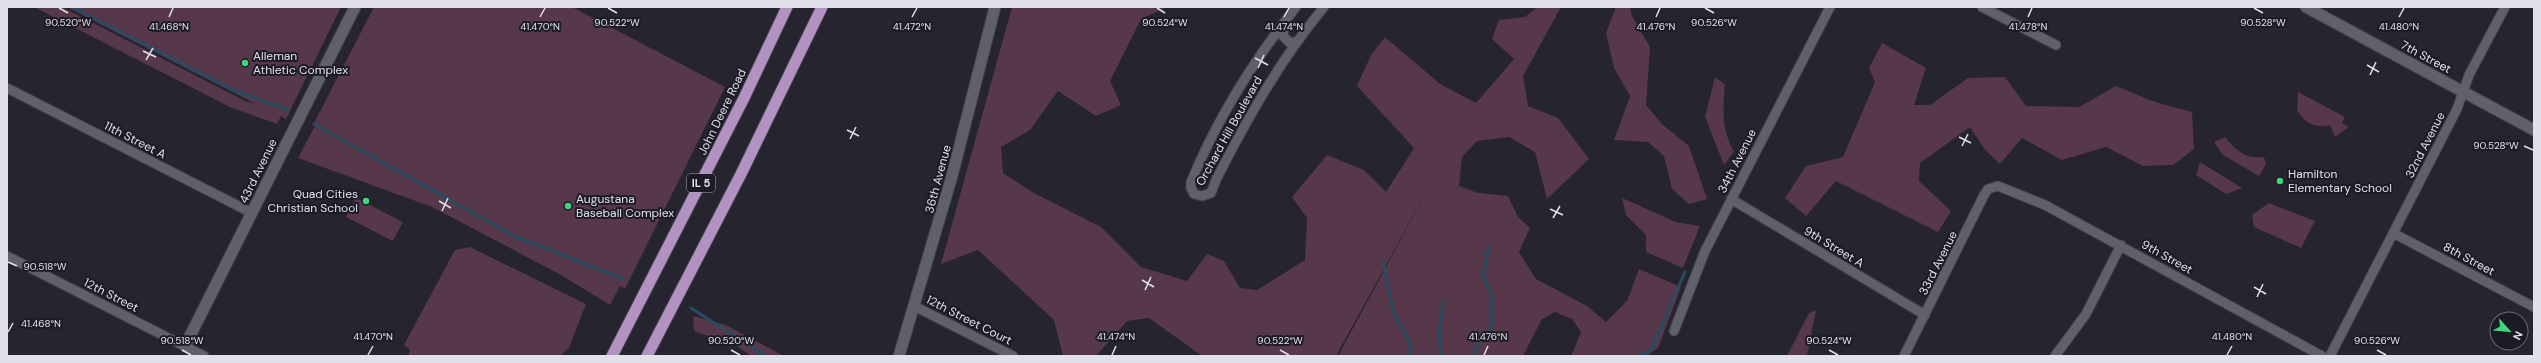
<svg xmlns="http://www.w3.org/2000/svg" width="2541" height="363" font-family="'DM Sans',sans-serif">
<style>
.green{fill:#56384a}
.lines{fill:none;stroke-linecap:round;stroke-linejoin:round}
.stream{stroke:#284d61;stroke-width:3}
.minor-casing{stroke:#424149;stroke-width:11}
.tertiary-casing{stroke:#424149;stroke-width:13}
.trunk-casing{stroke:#424149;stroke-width:13}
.minor{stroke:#605f6c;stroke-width:9}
.tertiary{stroke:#605f6c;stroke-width:11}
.trunk{stroke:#b292c2;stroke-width:11}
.ticks{fill:none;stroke:#e2e1e9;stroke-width:1.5}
.poi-dot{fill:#3fd77d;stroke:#1c1b25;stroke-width:1.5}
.labels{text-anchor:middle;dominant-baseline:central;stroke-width:4;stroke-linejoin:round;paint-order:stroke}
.shield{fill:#1c1b25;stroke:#a7a6ae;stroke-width:1}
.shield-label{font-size:11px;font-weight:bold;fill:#e2e1e9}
.poi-label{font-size:12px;fill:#e2e1e9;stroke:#1c1b25;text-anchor:start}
.street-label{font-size:12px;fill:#e2e1e9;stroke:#1c1b25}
.ticks-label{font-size:10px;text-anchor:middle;fill:#e2e1e9;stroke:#1c1b25;stroke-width:4;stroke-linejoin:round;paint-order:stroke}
</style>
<rect width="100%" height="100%" fill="#25242f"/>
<path class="green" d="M34,7H62L245,101L256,104L67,7H341L286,119L281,116L277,124L230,107Z
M374,7H572L725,87L625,289L620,286L610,305L561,275L432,207L298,158L316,124L314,123Z
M1012,7H1167L1141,19L1110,81L1121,105L1096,116L1058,91L1030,130L1001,147L1003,173L1034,193L1101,227L1141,267L1187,281L1207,254L1224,261L1240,288L1257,290L1305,260L1307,218L1292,197L1327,155L1364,170L1386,192L1414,148L1357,86L1371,55L1385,37L1440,84L1476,103L1514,59L1492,39L1499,20L1525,17L1537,7H1561L1523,76L1528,106L1558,118L1589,159L1547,199L1535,152L1509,137L1477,141L1462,157L1459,186L1478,193L1508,196L1518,217L1530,228L1519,252L1536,279L1587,306L1606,322L1627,301L1639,269L1681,287L1658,348L1647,356H1571L1581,332L1572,319L1555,312L1542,319L1523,356H1338L1430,185L1336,356H1202L1149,318L1127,321L1096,356H1063L1054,320L978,250L941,264Z
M1616,7H1630L1632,16L1650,47L1646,105L1662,124L1689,146L1707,199L1689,204L1672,189L1664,156L1648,142L1614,140L1630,96L1614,68L1606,33Z
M1882,43L1926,68L1914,105H1930L1968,78L2005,77L2026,106L2079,107L2116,86L2155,102L2192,112L2194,149L2173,165L2143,166L2106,147L2062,160L2022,138L2000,164L1985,150L1970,127L1920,163L1919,181L1951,211L1938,232L1836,181L1806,216L1785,198L1806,166L1843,157L1875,82L1869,68Z
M1715,77L1725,84C1723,108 1721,130 1734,151L1724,165L1705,117Z
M2298,92L2345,117L2342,123L2349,127L2335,137L2330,125C2316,129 2304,123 2297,110Z
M2225,137C2236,151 2246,159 2264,157L2266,164L2259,176L2223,155L2214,142Z
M2200,162L2242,188L2226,194L2196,175Z
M356,198L403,222L393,241L346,217Z
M1622,198L1676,222L1700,226L1683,268L1646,252V235L1626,215Z
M2269,203L2315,221L2301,248L2254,227L2252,215Z
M470,247L586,304L569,348L560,356H408L410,350L404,345L455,250Z
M1816,310L1807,356H1787L1809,313Z
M693,316L726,325L784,356H751L737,346L694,331Z"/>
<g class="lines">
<path class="stream" d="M72,7L231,89L288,110
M314,124L516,237L624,279
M1383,261L1393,311L1410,343V356
M691,308L766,356
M1441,356L1439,334L1443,301
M1475,356L1476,345L1491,328V295L1483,275L1489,246
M1640,356L1651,350L1685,272"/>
<g class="minor-casing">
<path id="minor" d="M1296,7C1254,60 1217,119 1191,182V188L1194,194L1202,196L1211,193L1216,180C1247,119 1280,60 1324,7
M1982,7L2056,45
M1284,24L1283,36L1290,43L1297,41
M7,88L252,213
M1731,199L1925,315
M2393,233L2534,307
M7,256L204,356
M914,306L1013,356
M1674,331L1705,251L1830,7
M1904,356L1983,197L1988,189L1998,186L2045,205L2322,356
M2055,356L2086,314L2121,245
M2330,356L2457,109L2469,75L2505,7"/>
</g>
<g class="tertiary-casing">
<path id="tertiary" d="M2306,7L2534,130
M185,346L355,7
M899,356L952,176L995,7"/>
</g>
<g class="trunk-casing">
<path id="trunk" d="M612,356L744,98L787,7
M647,356L741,174L822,7"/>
</g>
<use href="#minor" class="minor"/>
<use href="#tertiary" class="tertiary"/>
<use href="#trunk" class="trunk"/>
</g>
<path class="ticks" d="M59,8L68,13M608,8L617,13M1157,8L1165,13M1705,8L1714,13M2254,8L2263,13M169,17L173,8M540,17L545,8M912,17L917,8M1284,17L1289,8M1656,17L1660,8M2028,17L2032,8M2399,17L2404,8M143,51L156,57M1255,58L1268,65M146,60L153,48M2367,65L2379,72M1258,68L1264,55M2370,75L2376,62M847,130L859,136M1959,137L1971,143M850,139L856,127M1962,146L1968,134M2524,146L2533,150M439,201L451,208M1550,209L1563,215M442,211L448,198M1553,218L1560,206M8,262L17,266M1142,280L1154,287M2254,287L2266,294M1145,290L1151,277M2257,297L2263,284M8,332L13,323M182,350L191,355M731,350L740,355M1280,350L1289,355M1829,350L1838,355M2377,350L2386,355M368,355L373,346M1112,355L1116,346M1484,355L1488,346M2227,355L2232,346"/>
<g class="poi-dot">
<circle cx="245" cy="63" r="4"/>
<circle cx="2280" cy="181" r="4"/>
<circle cx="366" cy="201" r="4"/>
<circle cx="568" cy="206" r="4"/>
</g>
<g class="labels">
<rect class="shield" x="687" y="174" width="28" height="18" rx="3"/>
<g class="shield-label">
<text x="701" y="183">IL 5</text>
</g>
<g class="poi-label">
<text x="253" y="56">Alleman<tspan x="253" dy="14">Athletic Complex</tspan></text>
<text x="2288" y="174">Hamilton<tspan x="2288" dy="14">Elementary School</tspan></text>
<text x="358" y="194" text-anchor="end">Quad Cities<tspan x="358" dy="14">Christian School</tspan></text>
<text x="576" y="199">Augustana<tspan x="576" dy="14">Baseball Complex</tspan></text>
</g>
<g class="street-label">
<text transform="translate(2426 57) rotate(28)">7th Street</text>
<text transform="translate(722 112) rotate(-64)">John Deere Road</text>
<text transform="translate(1229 131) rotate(-61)">Orchard Hill Boulevard</text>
<text transform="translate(135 140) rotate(27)">11th Street A</text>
<text transform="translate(2425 145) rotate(-63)">32nd Avenue</text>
<text transform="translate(1737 161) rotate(-63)">34th Avenue</text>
<text transform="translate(258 171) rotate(-64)">43rd Avenue</text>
<text transform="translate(938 179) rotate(-75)">36th Avenue</text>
<text transform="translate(1834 247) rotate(31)">9th Street A</text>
<text transform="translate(2167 257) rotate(29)">9th Street</text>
<text transform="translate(2469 259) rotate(28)">8th Street</text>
<text transform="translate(1938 263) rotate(-63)">33rd Avenue</text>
<text transform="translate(111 295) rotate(27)">12th Street</text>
<text transform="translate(969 320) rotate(27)">12th Street Court</text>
</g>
</g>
<g class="ticks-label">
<text x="68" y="26">90.520°W</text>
<text x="617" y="26">90.522°W</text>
<text x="1165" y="26">90.524°W</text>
<text x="1714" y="26">90.526°W</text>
<text x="2263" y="26">90.528°W</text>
<text x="169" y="30">41.468°N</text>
<text x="540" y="30">41.470°N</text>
<text x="912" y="30">41.472°N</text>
<text x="1284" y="30">41.474°N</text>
<text x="1656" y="30">41.476°N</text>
<text x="2028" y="30">41.478°N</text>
<text x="2399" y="30">41.480°N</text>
<text x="2496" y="149">90.528°W</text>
<text x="45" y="270">90.518°W</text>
<text x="41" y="327">41.468°N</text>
<text x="373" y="340">41.470°N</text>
<text x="1116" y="340">41.474°N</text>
<text x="1488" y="340">41.476°N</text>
<text x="2232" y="340">41.480°N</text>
<text x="182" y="344">90.518°W</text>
<text x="731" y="344">90.520°W</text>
<text x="1280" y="344">90.522°W</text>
<text x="1829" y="344">90.524°W</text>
<text x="2377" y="344">90.526°W</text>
</g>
<rect width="2541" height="363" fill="none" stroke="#e2e1e9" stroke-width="16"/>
<g transform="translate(2509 331) rotate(117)"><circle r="19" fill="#1c1b25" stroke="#6b6a73"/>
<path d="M0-3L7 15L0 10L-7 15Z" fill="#3fd77d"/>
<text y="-6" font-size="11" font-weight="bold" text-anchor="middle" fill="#e2e1e9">N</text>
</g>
</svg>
